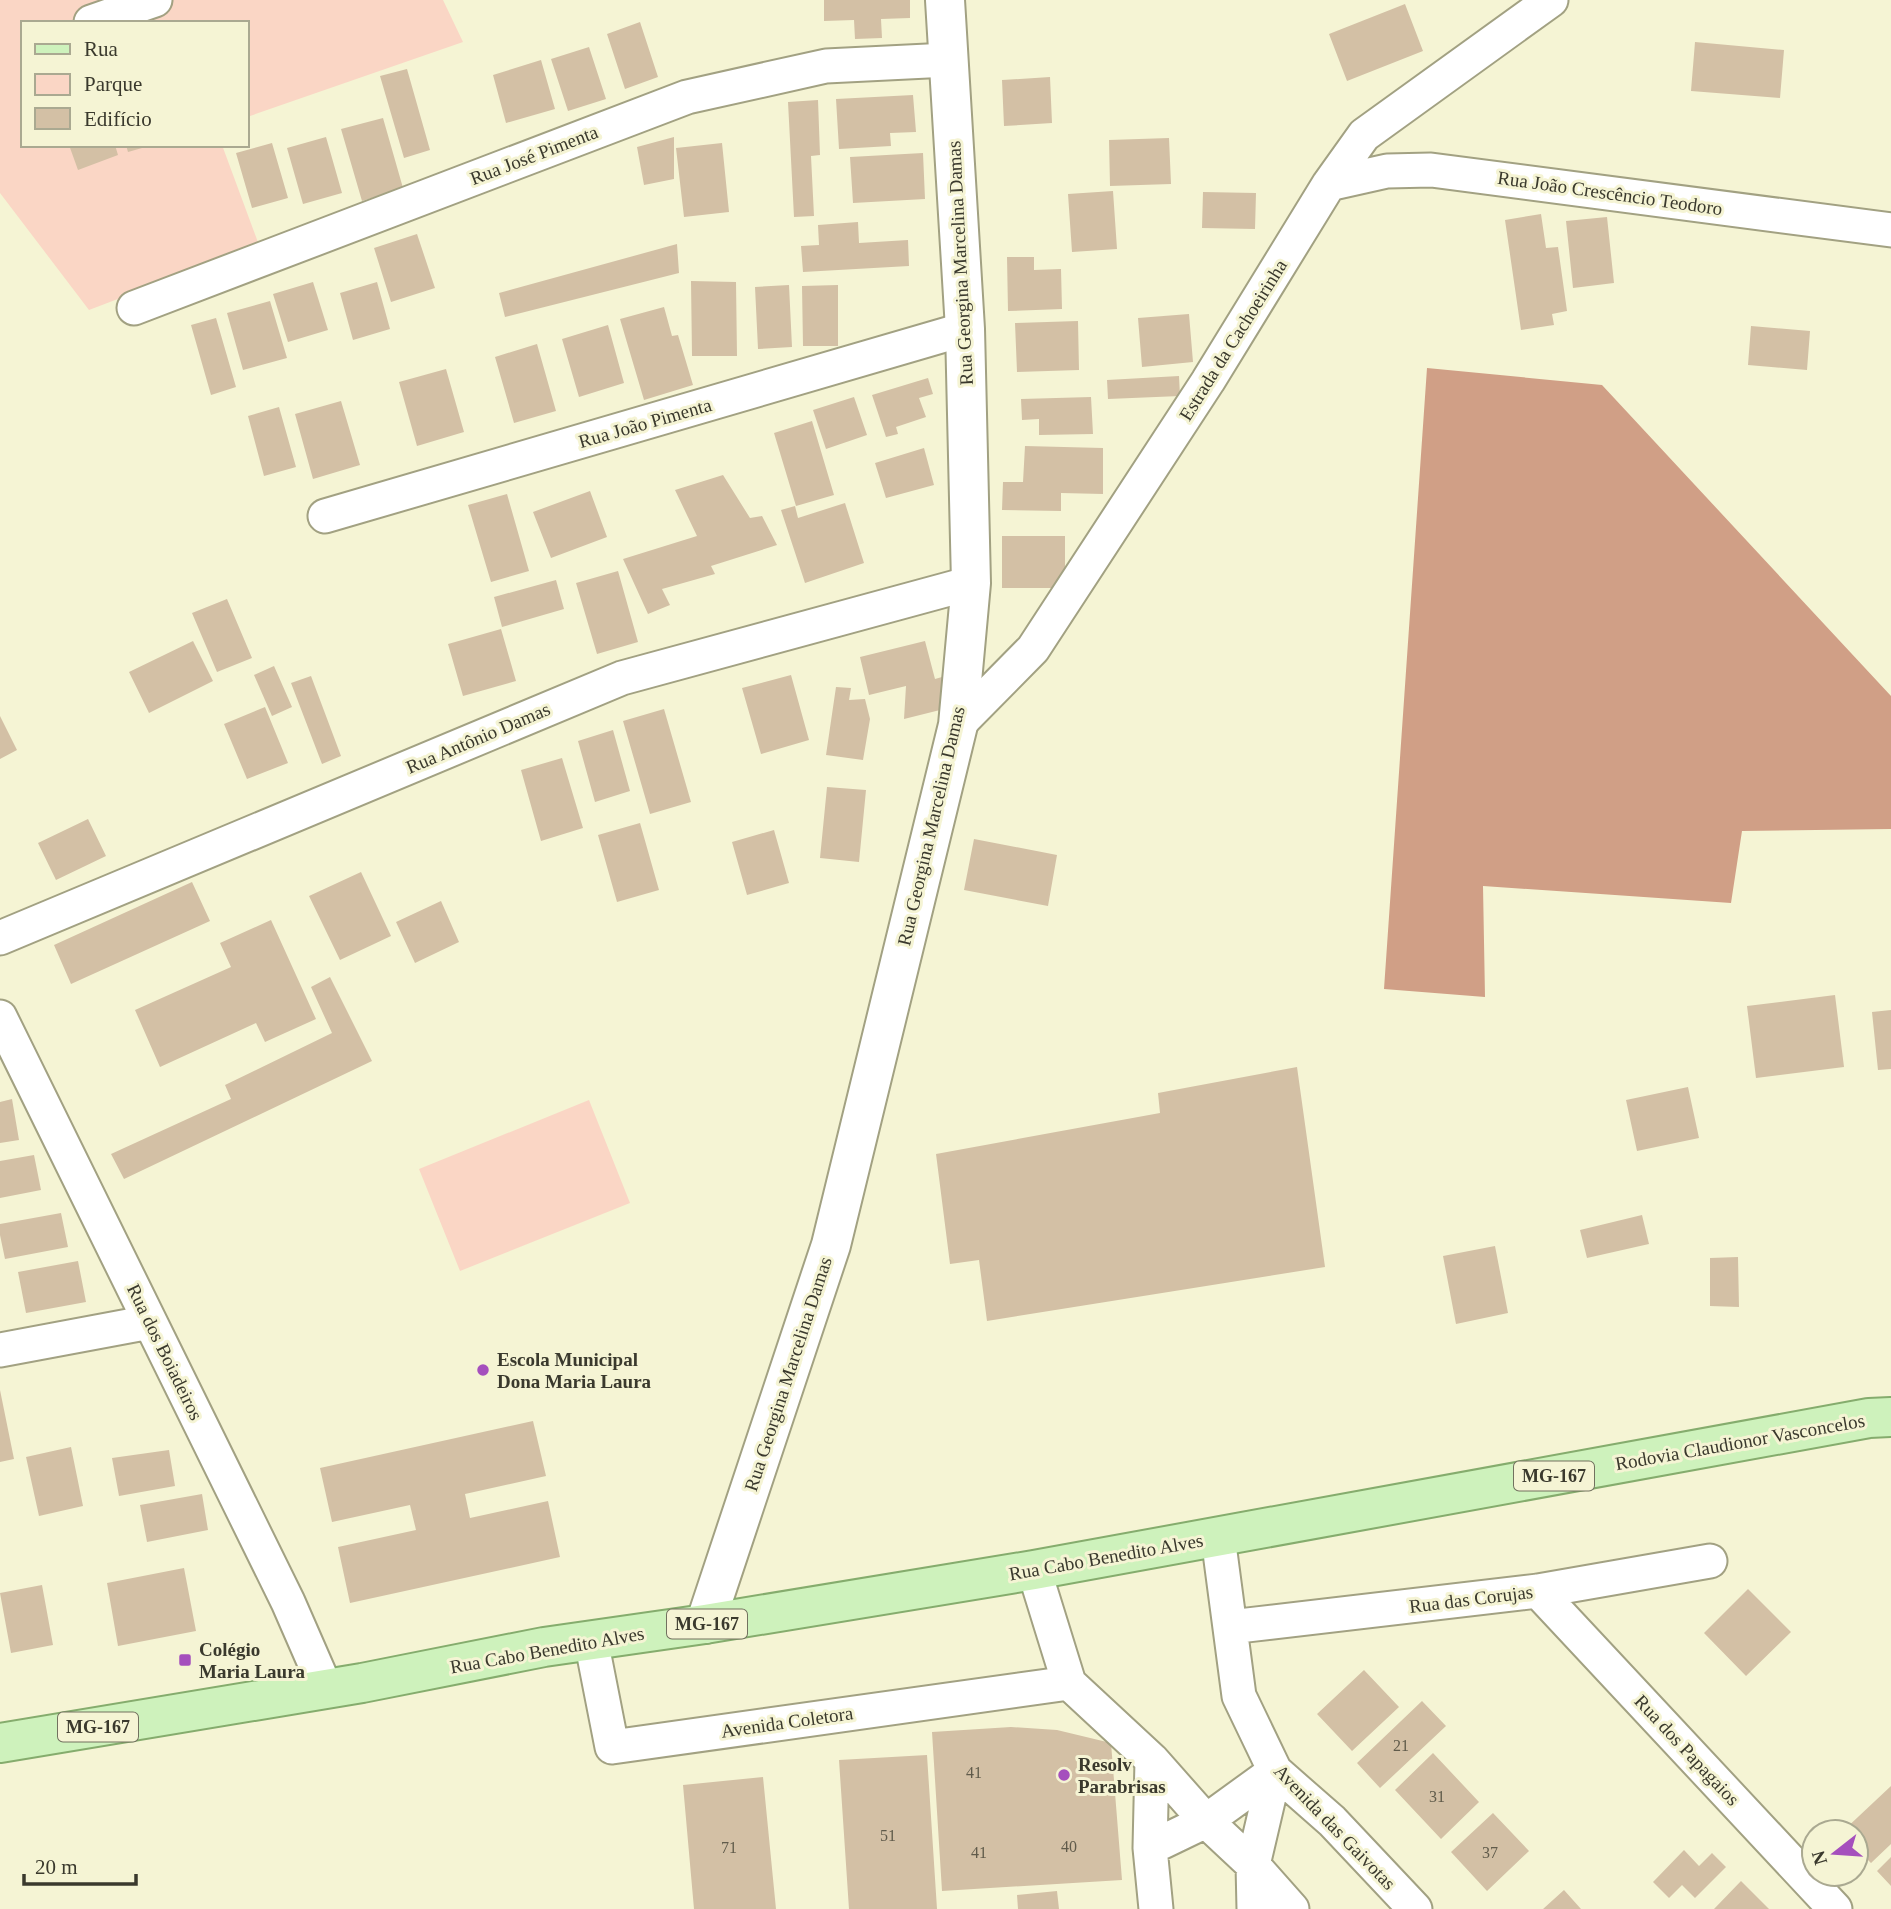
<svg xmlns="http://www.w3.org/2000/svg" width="1891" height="1909" font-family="Georgia,serif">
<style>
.green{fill:#fad6c5}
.forest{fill:#d09f86}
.building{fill:#d3c0a5}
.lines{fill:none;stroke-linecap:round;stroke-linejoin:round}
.minor-casing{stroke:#a2a182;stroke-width:37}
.tertiary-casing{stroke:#a2a182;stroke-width:42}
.primary-casing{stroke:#85ac6d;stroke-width:42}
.minor{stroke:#fff;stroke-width:33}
.tertiary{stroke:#fff;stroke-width:38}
.primary{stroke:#cef2bc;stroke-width:38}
.poi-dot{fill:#a54fbd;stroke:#f5f4d4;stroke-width:2.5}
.labels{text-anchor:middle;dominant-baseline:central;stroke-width:6;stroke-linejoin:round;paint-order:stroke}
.number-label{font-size:16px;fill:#605b4b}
.shield{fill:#f5f4d4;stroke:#72715f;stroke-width:2}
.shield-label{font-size:18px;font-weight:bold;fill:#3a392d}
.street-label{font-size:19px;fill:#3a392d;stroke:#f5f4d4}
.poi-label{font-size:19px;font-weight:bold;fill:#3a392d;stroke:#f5f4d4;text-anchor:start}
</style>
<rect width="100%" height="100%" fill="#f5f4d4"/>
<path class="green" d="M0,0H443L463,42L247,117V23H23V145H222L259,245L89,310L0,193Z
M589,1100L630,1203L460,1271L419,1169Z"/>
<path class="forest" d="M1427,368L1602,385L1891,696V829L1742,831L1731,903L1483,886L1485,997L1384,989Z"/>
<path class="building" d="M824,0H910V18L881,19L882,38L855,39L854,20L824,21Z
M1405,4L1423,51L1347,81L1329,34Z
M640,22L658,77L625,89L607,34Z
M1695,42L1784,50L1780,98L1691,91Z
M589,47L606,99L568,111L551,59Z
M541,60L555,109L506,123L493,75Z
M407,69L430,150L404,158L380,76Z
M1050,77L1052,123L1004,126L1002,80Z
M913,95L916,132L890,133L891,146L839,149L836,99Z
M818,100L820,155L811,156L814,216L794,217L788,102Z
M383,118L403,188L362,201L341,129Z
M326,137L342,193L303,204L287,148Z
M674,137V179L644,185L637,147Z
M1169,138L1171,184L1110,186L1109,140Z
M272,143L288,198L252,208L236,153Z
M722,143L729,212L684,217L676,148Z
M69,145H115L118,155L78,170Z
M126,145H149V146L128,152Z
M923,153L925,199L853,203L850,157Z
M1113,191L1117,249L1072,252L1068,194Z
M1203,192L1256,193L1255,229L1202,228Z
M1541,214L1546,248L1558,247L1567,311L1552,314L1554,325L1521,330L1505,220Z
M1607,217L1614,283L1573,288L1566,221Z
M858,222L859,243L908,240L909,266L803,272L801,246L819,245L818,225Z
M417,234L435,288L391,302L374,248Z
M677,244L679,273L505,317L499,293Z
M1007,257H1034V270L1061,269L1062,309L1008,311Z
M691,281L736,282L737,356H692Z
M313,282L328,330L288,342L273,294Z
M377,282L390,329L353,340L340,293Z
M789,285L792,347L758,349L755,287Z
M838,285V346H803L802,286Z
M270,301L287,358L243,370L227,313Z
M664,307L672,336L678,335L693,385L644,400L620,319Z
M1189,314L1193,362L1142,367L1138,318Z
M216,318L236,387L211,395L191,325Z
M1078,321L1079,370L1017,372L1015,323Z
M608,325L624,383L579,397L562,339Z
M1751,326L1810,331L1807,370L1748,365Z
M537,344L556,411L514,423L495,357Z
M446,369L464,432L417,446L399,382Z
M1179,376L1180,396L1108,399L1107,380Z
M928,378L933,394L919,398L926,417L896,427L898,434L886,437L872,395Z
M854,397L867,435L826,449L813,410Z
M1091,397L1093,434L1039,435V419L1022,420L1021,399Z
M341,401L360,465L313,479L295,414Z
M279,407L296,467L264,476L248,416Z
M812,421L834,495L796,506L774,433Z
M1025,446L1103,448V494L1061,493V511L1002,510L1003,482H1023Z
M924,448L934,485L886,498L875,463Z
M723,475L750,518L762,516L777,545L711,566L715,574L662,589L670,605L648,614L623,559L697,536L675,490Z
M590,491L607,537L551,558L533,512Z
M507,494L529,571L491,582L468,505Z
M845,503L864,563L805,583L781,510L795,506L798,518Z
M1002,536H1065V588H1002Z
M618,571L638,642L597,654L576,583Z
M556,580L564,609L502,627L494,597Z
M227,599L252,658L217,672L192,613Z
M501,629L516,681L463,696L448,644Z
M193,641L213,681L149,713L129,672Z
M925,641L935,679L942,677L940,710L904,719L906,686L869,695L860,657Z
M274,666L292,707L272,716L254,675Z
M791,675L809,740L761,754L742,688Z
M311,676L341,756L322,764L291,683Z
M836,687L851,688L849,700L865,699L870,719L863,760L826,755Z
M265,707L288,763L247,779L224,724Z
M664,709L691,802L650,814L623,721Z
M0,716L17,750L0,759Z
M613,730L630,791L595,802L578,741Z
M562,758L583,828L541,841L521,770Z
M827,787L866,790L859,862L820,858Z
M88,819L106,856L56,880L38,843Z
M640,823L659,890L617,902L598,835Z
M774,830L789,883L747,895L732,842Z
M974,839L1057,855L1048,906L964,890Z
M361,872L391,936L340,960L309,896Z
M192,882L210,921L71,984L54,945Z
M441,901L459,942L415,963L396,922Z
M271,920L316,1019L265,1042L256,1023L160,1067L135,1010L231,967L220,943Z
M330,977L372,1061L124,1179L111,1154L231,1099L225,1085L332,1033L311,987Z
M1835,995L1844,1067L1756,1078L1747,1006Z
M1891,1010V1069L1878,1070L1872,1012Z
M1297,1067L1325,1267L987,1321L979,1260L950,1264L936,1154L1160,1113L1158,1093Z
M1688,1087L1699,1138L1637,1151L1626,1100Z
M12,1099L19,1140L0,1143V1102Z
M34,1155L41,1190L0,1198V1161Z
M61,1213L68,1247L5,1259L0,1235V1224Z
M1642,1215L1649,1244L1587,1258L1580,1230Z
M1495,1246L1508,1313L1456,1324L1443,1256Z
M1738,1257L1739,1307L1710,1306V1258Z
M78,1261L86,1302L26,1313L18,1272Z
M0,1390L14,1459L0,1462Z
M533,1421L546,1476L465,1494L470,1518L548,1501L560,1557L350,1603L338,1547L416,1530L410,1505L332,1522L320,1468Z
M71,1447L83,1506L39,1516L26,1457Z
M169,1450L175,1486L119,1496L112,1458Z
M202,1494L208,1530L147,1542L140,1505Z
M184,1568L196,1631L118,1646L107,1583Z
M42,1585L53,1645L11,1653L0,1593Z
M1748,1589L1791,1632L1746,1676L1704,1633Z
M1364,1670L1399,1707L1352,1751L1317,1714Z
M1422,1701L1446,1726L1380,1788L1357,1763Z
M1011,1727L1057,1730L1111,1743L1122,1880L942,1891L932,1732Z
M1433,1753L1479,1802L1441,1839L1395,1790Z
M927,1755L937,1909H849L839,1760Z
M763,1777L776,1909H694L683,1785Z
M1891,1786V1844L1871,1863L1856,1848V1832H1842Z
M1493,1813L1529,1851L1487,1891L1451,1852Z
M1684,1850L1699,1866L1712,1853L1726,1867L1695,1898L1682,1885L1669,1898L1653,1882Z
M1891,1857V1886L1877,1871Z
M1741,1881L1769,1909H1714Z
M1564,1890L1581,1909H1543Z
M1057,1891L1059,1909H1018L1017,1895Z"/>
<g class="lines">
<g class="minor-casing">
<path id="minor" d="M91,22L155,0
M1329,184L1387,171L1431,170L1891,230
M134,308L687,97L826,66L948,60
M325,516L965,329
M958,725L1033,649L1208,381L1329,184L1364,135L1551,0
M0,938L622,678L971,583
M0,1017L288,1602L326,1689
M0,1350L150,1322
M1218,1537L1239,1696L1275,1771L1332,1821L1415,1909
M1034,1570L1069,1683L1152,1760L1206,1821L1253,1865L1292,1909
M1538,1591L1835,1909
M1230,1627L1538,1591L1710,1561
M591,1640L612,1747L1069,1683
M1152,1760L1150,1848L1156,1909
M1150,1848L1206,1821L1275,1771
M1254,1909L1253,1865L1275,1771"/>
</g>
<g class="tertiary-casing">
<path id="tertiary" d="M705,1624L831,1245L958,725L971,583L965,329L945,0"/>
</g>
<g class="primary-casing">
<path id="primary" d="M0,1743L362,1683L544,1647L705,1624L1034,1570L1869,1418L1891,1417"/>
</g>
<use href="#minor" class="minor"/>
<use href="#tertiary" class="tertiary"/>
<use href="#primary" class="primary"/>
</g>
<g class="poi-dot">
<circle cx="483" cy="1370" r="7"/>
<rect x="178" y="1653" width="14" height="14" rx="3.5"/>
<circle cx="1064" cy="1775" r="7"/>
</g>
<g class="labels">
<g class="number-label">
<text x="1401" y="1745">21</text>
<text x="974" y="1772">41</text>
<text x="1437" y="1796">31</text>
<text x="888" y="1835">51</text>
<text x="1069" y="1846">40</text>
<text x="729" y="1847">71</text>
<text x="979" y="1852">41</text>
<text x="1490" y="1852">37</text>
</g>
<g class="shield">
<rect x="1514" y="1461.5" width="80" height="29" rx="5"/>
<rect x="667" y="1609.5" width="80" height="29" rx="5"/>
<rect x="58" y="1712.5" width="80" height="29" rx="5"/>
</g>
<g class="shield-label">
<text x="1554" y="1476">MG-167</text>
<text x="707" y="1624">MG-167</text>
<text x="98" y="1727">MG-167</text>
</g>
<g class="street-label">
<text transform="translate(534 155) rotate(-21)">Rua José Pimenta</text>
<text transform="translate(1610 193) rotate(8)">Rua João Crescêncio Teodoro</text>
<text transform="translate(960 263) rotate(-93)">Rua Georgina Marcelina Damas</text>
<text transform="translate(1233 340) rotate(-58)">Estrada da Cachoeirinha</text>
<text transform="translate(645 423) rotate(-16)">Rua João Pimenta</text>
<text transform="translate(478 738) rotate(-23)">Rua Antônio Damas</text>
<text transform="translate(931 826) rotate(-77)">Rua Georgina Marcelina Damas</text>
<text transform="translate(165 1352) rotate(64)">Rua dos Boiadeiros</text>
<text transform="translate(788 1374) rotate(-72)">Rua Georgina Marcelina Damas</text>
<text transform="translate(1740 1442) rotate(-10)">Rodovia Claudionor Vasconcelos</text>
<text transform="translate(1106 1557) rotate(-10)">Rua Cabo Benedito Alves</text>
<text transform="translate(1471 1599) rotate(-7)">Rua das Corujas</text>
<text transform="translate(547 1650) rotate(-10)">Rua Cabo Benedito Alves</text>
<text transform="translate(787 1722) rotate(-8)">Avenida Coletora</text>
<text transform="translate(1687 1750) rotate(47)">Rua dos Papagaios</text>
<text transform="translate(1335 1827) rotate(46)">Avenida das Gaivotas</text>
</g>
<g class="poi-label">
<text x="497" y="1359">Escola Municipal<tspan x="497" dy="22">Dona Maria Laura</tspan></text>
<text x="199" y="1649">Colégio<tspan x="199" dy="22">Maria Laura</tspan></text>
<text x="1078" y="1764">Resolv<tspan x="1078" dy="22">Parabrisas</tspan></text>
</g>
</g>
<rect x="21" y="21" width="228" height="126" fill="#f5f4d4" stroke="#aaa991" stroke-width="2"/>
<rect x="35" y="44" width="35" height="10" fill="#cef2bc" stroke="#aaa991" stroke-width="2"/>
<text x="84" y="56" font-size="21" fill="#3a392d">Rua</text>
<rect x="35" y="74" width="35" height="21" fill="#fad6c5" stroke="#aaa991" stroke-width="2"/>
<text x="84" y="91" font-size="21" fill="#3a392d">Parque</text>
<rect x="35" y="108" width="35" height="21" fill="#d3c0a5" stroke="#aaa991" stroke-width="2"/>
<text x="84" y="126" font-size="21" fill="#3a392d">Edifício</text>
<g transform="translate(1835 1853) rotate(253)"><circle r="33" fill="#f5f4d4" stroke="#aaa991" stroke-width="2"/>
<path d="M0-5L12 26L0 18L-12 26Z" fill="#a54fbd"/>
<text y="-10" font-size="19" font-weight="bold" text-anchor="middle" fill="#3a392d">N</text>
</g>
<path d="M24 1874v10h112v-10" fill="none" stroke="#3a392d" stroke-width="3.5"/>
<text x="35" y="1874" font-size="21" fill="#3a392d" stroke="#f5f4d4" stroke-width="5" paint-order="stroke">20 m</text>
</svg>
